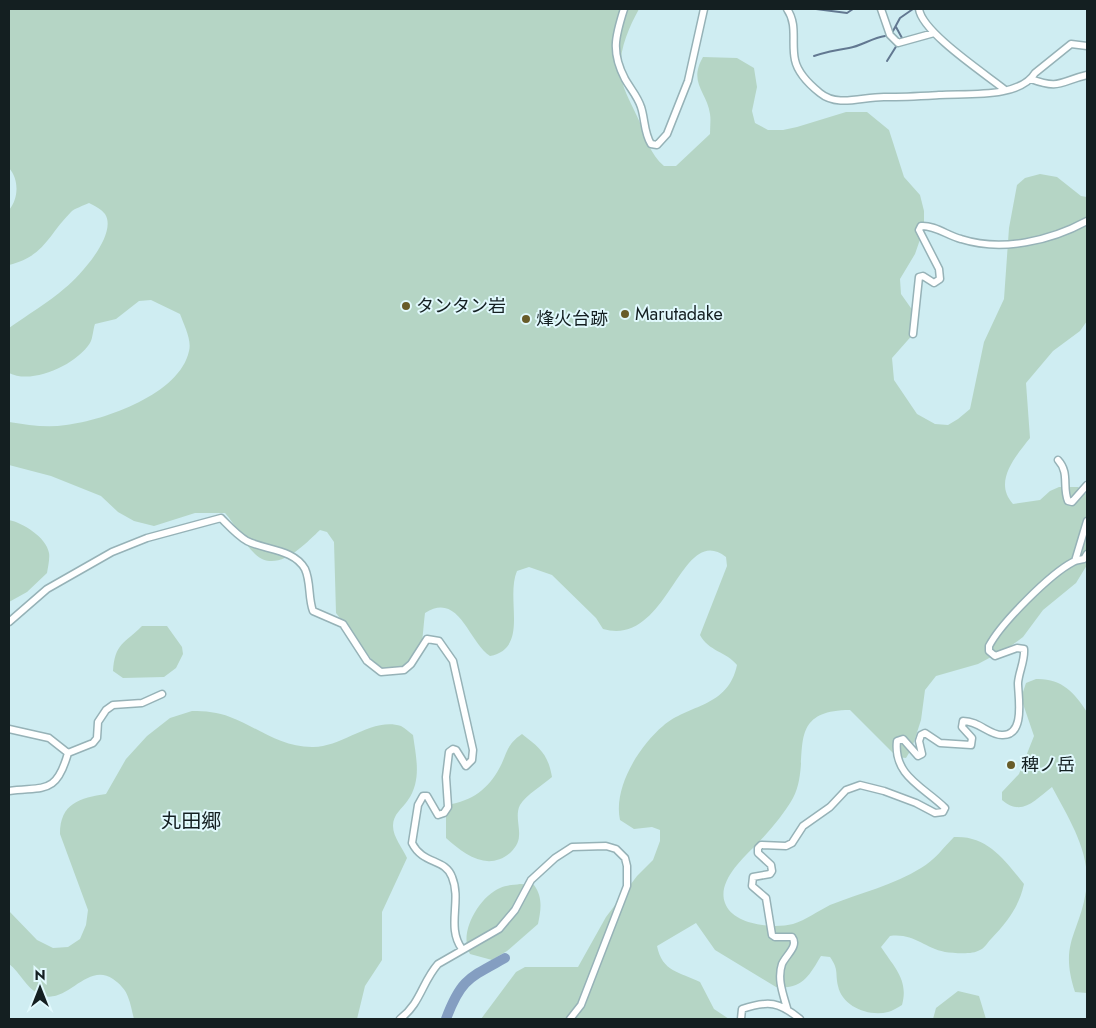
<svg xmlns="http://www.w3.org/2000/svg" width="1096" height="1028" font-family="Jost,'Noto Sans JP',sans-serif">
<style>
.green{fill:#b5d5c5}
.lines{fill:none;stroke-linecap:round;stroke-linejoin:round}
.stream{stroke:#627891;stroke-width:2}
.river{stroke:#849ec1;stroke-width:10}
.street-casing{stroke:#96b2b7;stroke-width:9}
.street{stroke:#fff;stroke-width:6}
.poi-dot{fill:#685c29;stroke:#e1f9fd;stroke-width:2}
.labels{text-anchor:middle;dominant-baseline:central;stroke-width:4;stroke-linejoin:round;paint-order:stroke}
.poi-label{font-size:18px;fill:#141f21;stroke:#e1f9fd;text-anchor:start}
.quarter-label{font-size:20px;fill:#141f21;stroke:#e1f9fd}
</style>
<rect width="100%" height="100%" fill="#cfedf2"/>
<path class="green" d="M9,9H639C628,29 618,52 621,76C623,91 634,108 640,123C647,140 650,154 664,166H676L710,134C710,127 711,120 710,114C707,92 688,83 703,57L737,58L754,68L757,87L752,111L755,123L768,130H783L797,127L846,112H867L889,130L904,177L920,195L924,211V228L915,254L900,279L901,294L918,318L915,332L892,358L894,380L917,414L935,424L948,425L958,419L970,409L984,342L1004,299L1009,228L1017,185L1025,178L1040,174L1057,177L1081,196L1087,197V321L1080,331L1053,351L1026,383L1030,438C1015,457 993,482 1013,504L1040,500L1050,491L1059,487H1078L1087,495V565L1076,583L1043,610L1023,637L1008,648L978,664L936,676L925,690L921,720L912,748L906,758L897,757L850,710C781,710 813,760 793,798C785,813 767,834 755,846C742,859 717,882 725,903C733,925 773,929 793,924C806,920 818,911 830,905C860,893 894,885 921,868C934,861 944,847 954,837C987,835 1005,860 1024,884C1019,907 1007,922 991,939C988,942 984,949 980,950C972,955 954,953 945,952C924,948 914,933 890,936L881,947C894,967 909,980 902,1005C897,1008 892,1011 888,1012C868,1017 842,1006 838,986C835,972 839,970 830,957L821,956C809,976 802,990 776,987L715,950L696,923L657,946C662,972 680,972 700,982L714,1009L729,1019H481L516,972L525,967H578L606,917L637,876L653,860L660,841V830L652,827L634,829L620,820C613,788 639,746 663,726C688,704 728,708 737,665C727,652 708,651 700,635L727,566L726,557C680,521 669,648 603,629L596,618L552,575L529,567L517,571C505,599 530,648 490,656C468,641 459,591 425,613C421,643 425,682 382,673L336,613L334,542L327,532L320,530C305,544 277,575 255,554C243,543 236,525 225,513H195L154,526L134,521L118,512L101,496L51,476L9,465V422C28,425 47,428 66,425C105,420 180,394 189,351C192,340 184,325 180,314L151,300L139,301L116,319L95,324C93,329 93,338 90,343C76,365 32,385 9,373V328C27,315 48,303 65,288C80,276 118,234 105,214C101,209 95,206 89,203C83,206 75,208 71,212C48,235 45,256 9,265V210C19,198 19,179 9,168Z
M9,520C23,523 46,537 49,553C50,558 48,567 47,573L27,592L9,602Z
M142,626H167L182,647L183,654L176,668L164,677L123,678L113,671C115,643 124,644 142,626Z
M1036,679C1061,678 1074,692 1087,712V993L1075,992C1059,943 1079,935 1086,891C1092,854 1069,819 1052,787C1035,800 1022,817 1002,800V792L1019,774L1034,736L1021,698L1026,683Z
M192,711C205,711 218,712 230,717C259,728 280,747 312,747C342,748 371,717 401,726C405,728 410,733 413,735C416,757 422,780 408,800C402,809 393,814 393,826C393,837 403,849 407,858L382,912V960L365,986L357,1019H134C132,1012 131,1004 128,997C126,990 119,983 113,979C86,961 66,1008 39,994C26,988 20,972 9,964V911L37,940L53,948L68,947L80,939L86,925L88,910L60,834C60,803 80,798 106,794L126,759L147,736L170,718Z
M522,734C540,748 548,754 552,777C543,785 526,795 520,805C515,815 520,826 519,836C519,843 514,849 510,853C487,872 464,854 446,838V815L452,804C476,799 491,786 502,763C508,749 509,743 522,734Z
M520,884L534,885C543,897 541,910 538,924L507,951L492,960L470,954C458,933 479,897 500,888C506,885 514,885 520,884Z
M958,991L979,996L986,1019H933L936,1008Z"/>
<g class="lines">
<path class="stream" d="M816,9L847,13L853,9
M896,27L902,38
M893,31L900,18L913,9
M814,56C826,52 836,50 849,48C861,46 872,38 885,36
M887,61L897,45"/>
<path class="river" d="M446,1019C461,979 469,978 505,958"/>
<g class="street-casing">
<path id="street" d="M624,9C615,37 611,52 625,79C630,88 638,97 641,107C645,119 644,133 651,144L657,145L667,134L688,81L704,9
M787,9C798,25 791,42 795,60C798,74 810,85 820,93C838,108 864,96 886,97C904,97 921,96 939,95C965,93 1019,99 1035,73L1071,44L1087,46
M881,9L890,35L898,43L934,33
M919,9C922,32 984,73 1004,89
M1031,79C1060,90 1061,81 1087,75
M913,334L919,277L923,276L934,283L940,279L939,269L919,230L921,226C935,225 948,236 961,239C1002,252 1050,241 1087,221
M1058,460C1070,473 1062,487 1068,501L1072,502L1087,485
M1075,561L1087,521
M9,622L47,589L112,552L147,538L221,518C229,526 237,535 247,541C265,550 294,549 305,569C311,582 308,598 313,611L343,624L367,661L381,672L404,670L411,664L427,639L439,641L453,661L473,750L472,760L466,766L456,750L453,749L449,752L446,777L448,807L444,813L438,815L427,796H423L418,805L412,843C423,865 445,858 452,877C462,901 446,927 462,949
M9,729L49,738L68,753
M9,791C43,786 56,796 68,753L93,743L97,738L98,722L106,710L113,705L142,703L162,694
M787,1008C783,994 777,979 782,964C786,955 799,946 792,937H775L772,935L766,898L752,886L753,877L770,874L772,871L771,865L758,853V848L761,845L786,846L792,843L803,826L830,807L846,790L860,785L884,791L916,803L935,813L943,812L945,808C924,787 893,776 897,741L903,739L918,756L922,754L919,741L921,735L925,733L940,743L971,745L972,738L962,727L963,721C979,721 989,735 1002,735C1026,736 1018,696 1018,683C1019,671 1025,661 1024,649L1017,648L995,656L989,651V646C1001,623 1050,574 1073,562C1076,560 1080,560 1084,559L1087,554
M400,1019C421,1003 422,982 438,964L499,929L515,910L531,880L555,858L572,847L606,846L616,849L625,858L627,866V886L581,1005L570,1019
M741,1019L742,1009C769,1000 779,1002 800,1019"/>
</g>
<use href="#street" class="street"/>
</g>
<g class="poi-dot">
<circle cx="406" cy="306" r="5"/>
<circle cx="625" cy="314" r="5"/>
<circle cx="526" cy="319" r="5"/>
<circle cx="1011" cy="765" r="5"/>
</g>
<g class="labels">
<g class="poi-label">
<text x="416" y="306">タンタン岩</text>
<text x="635" y="314">Marutadake</text>
<text x="536" y="319">烽火台跡</text>
<text x="1021" y="765">稗ノ岳</text>
</g>
<g class="quarter-label">
<text x="191" y="821">丸田郷</text>
</g>
</g>
<rect width="1096" height="1028" fill="none" stroke="#141f21" stroke-width="20"/>
<g transform="translate(40 988)" stroke="#e1f9fd" stroke-width="4" paint-order="stroke">
<path d="M0-4L9 19L0 12L-9 19Z" fill="#141f21"/>
<text y="-8" font-size="14" font-weight="bold" text-anchor="middle" fill="#141f21">N</text>
</g>
</svg>
